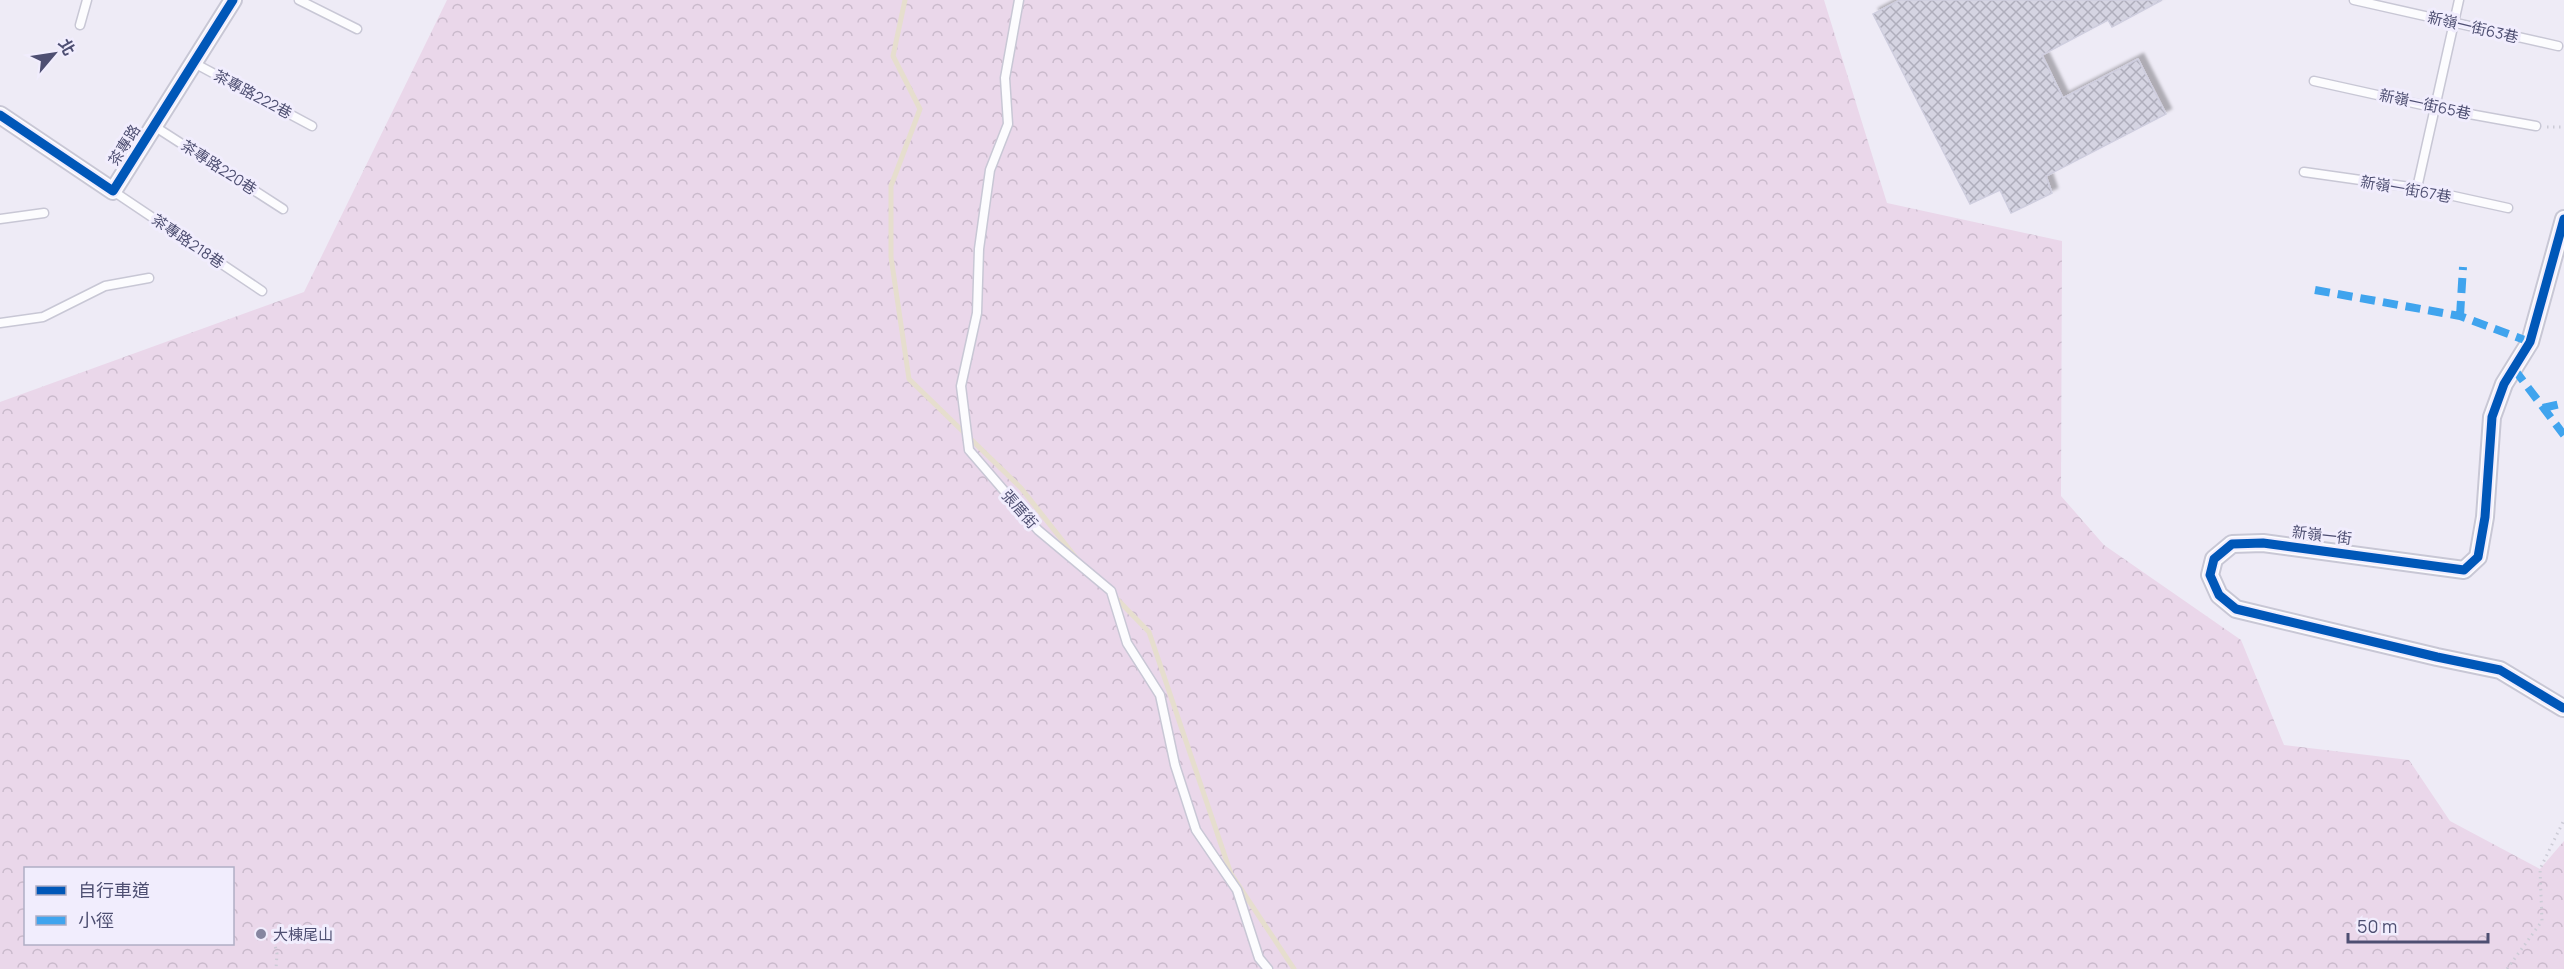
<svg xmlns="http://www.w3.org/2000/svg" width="2564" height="969" font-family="Manrope,'Noto Sans TC',sans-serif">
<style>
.forest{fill:url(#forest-crowns);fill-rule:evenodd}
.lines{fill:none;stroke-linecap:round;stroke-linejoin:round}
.stream{stroke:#e6dece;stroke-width:5}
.building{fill:url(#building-cross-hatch);stroke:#cfcedf;stroke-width:1.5;filter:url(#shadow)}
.lane-casing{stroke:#c8c7d5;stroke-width:11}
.street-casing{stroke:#c8c7d5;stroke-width:20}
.path{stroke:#cccbd6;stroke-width:3;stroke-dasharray:1.5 4.5;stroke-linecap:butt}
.lane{stroke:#fcfcfe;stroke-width:8}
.street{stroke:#fcfcfe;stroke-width:16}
.quiet{stroke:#40a4ee;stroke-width:8;stroke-dasharray:15 8;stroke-linecap:butt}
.cycleway-casing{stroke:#f1edfd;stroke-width:13}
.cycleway{stroke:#0057b8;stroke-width:9}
.poi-dot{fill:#8686a0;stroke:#f1edfd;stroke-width:2}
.labels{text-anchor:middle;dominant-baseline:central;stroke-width:6;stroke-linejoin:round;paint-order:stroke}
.street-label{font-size:15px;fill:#4e4f72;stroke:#f1edfd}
.poi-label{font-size:15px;fill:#4e4f72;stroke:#f1edfd;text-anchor:start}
</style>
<defs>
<pattern id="forest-crowns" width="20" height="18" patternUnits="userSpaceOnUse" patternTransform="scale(1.5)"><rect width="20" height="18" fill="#ead7ea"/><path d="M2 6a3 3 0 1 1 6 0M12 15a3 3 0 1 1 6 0" fill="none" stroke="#cabacc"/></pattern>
<pattern id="building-cross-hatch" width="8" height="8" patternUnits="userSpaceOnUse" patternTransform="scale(1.5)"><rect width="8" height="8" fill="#d5d4e2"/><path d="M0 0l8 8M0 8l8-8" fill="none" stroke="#afaebc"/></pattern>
<filter id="shadow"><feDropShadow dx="5.5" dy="-5.5" stdDeviation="1.5" flood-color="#0004"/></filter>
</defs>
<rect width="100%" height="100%" fill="#eeebf6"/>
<path class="forest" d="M447,0H1824L1887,203L2062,241L2061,496L2104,545L2241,640L2284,745L2409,760L2450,821L2540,869L2564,841V969H0V402L304,292ZM26,868H232V944H26Z"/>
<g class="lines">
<path class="stream" d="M905,0L893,56L920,109L891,186V257L909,379L1021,488L1077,559
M1115,597L1149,632L1231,874L1294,969"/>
</g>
<path class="building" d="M1900,0H2162L2112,27L2108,20L2042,55L2063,98L2138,59L2166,114L2046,176L2052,193L2011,213L2000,190L1970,204L1873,14Z"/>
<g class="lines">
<g class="lane-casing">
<path id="lane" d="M299,0L357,29
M1019,0L1005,78L1008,124L990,170L979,249L977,313L961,386L969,450L1038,530L1111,591L1127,643L1160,695L1175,765L1196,830L1237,890L1259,958L1268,969
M2354,0L2558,46
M80,25L87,0
M194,63L312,126
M2314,81L2436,108L2536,126
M154,126L283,209
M2304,172L2417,188L2508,208
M2417,188L2459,0
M113,191L262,291
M0,219L44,213
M0,323L43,317L105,286L149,278"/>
</g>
<g class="street-casing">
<path id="street" d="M0,115L113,191L233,0
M2563,708L2500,670L2437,657L2236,609L2219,595L2210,575L2214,559L2232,544L2263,543L2464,570L2478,557L2485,517L2492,417L2504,384L2530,342L2564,219"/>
</g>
<path class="path" d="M2547,127H2564
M274,941L277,954L276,969
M2507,969L2542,921L2540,869L2564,820"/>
<use href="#lane" class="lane"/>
<use href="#street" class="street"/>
<path class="quiet" d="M2315,290L2460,316L2530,342
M2460,316L2463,267
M2514,369L2564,435
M2543,408L2564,403"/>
<g class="cycleway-casing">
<path id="cycleway" d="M0,115L113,191L233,0
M2563,708L2500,670L2437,657L2236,609L2219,595L2210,575L2214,559L2232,544L2263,543L2464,570L2478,557L2485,517L2492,417L2504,384L2530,342L2564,219"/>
</g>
<use href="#cycleway" class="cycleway"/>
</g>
<circle class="poi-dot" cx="261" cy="934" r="6"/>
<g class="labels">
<g class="street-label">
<text transform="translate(2473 27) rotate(13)">新嶺一街63巷</text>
<text transform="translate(253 94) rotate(28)">茶專路222巷</text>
<text transform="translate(2425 104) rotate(12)">新嶺一街65巷</text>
<text transform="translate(124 145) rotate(-58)">茶專路</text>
<text transform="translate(219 167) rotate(33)">茶專路220巷</text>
<text transform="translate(2406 189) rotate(10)">新嶺一街67巷</text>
<text transform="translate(188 241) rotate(34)">茶專路218巷</text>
<text transform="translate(1020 509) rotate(49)">張厝街</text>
<text transform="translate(2322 535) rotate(7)">新嶺一街</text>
</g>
<g class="poi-label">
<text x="273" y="934">大棟尾山</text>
</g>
</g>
<rect x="24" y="867" width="210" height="78" fill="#f1edfd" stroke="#b0aec5" stroke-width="1.5"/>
<rect x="36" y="886" width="30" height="9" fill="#0057b8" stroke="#b0aec5" stroke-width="1.5"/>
<text x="78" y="897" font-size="18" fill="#4e4f72">自行車道</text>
<rect x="36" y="916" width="30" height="9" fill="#40a4ee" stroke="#b0aec5" stroke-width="1.5"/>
<text x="78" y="927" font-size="18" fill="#4e4f72">小徑</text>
<g transform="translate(54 54) rotate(61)" stroke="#f1edfd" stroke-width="4.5" paint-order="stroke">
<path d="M0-4.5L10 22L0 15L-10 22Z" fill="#4e4f72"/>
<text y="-9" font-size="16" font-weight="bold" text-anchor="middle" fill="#4e4f72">北</text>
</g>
<path d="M2348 933v9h140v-9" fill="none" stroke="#4e4f72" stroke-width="3"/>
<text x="2357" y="933" font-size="18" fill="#4e4f72" stroke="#f1edfd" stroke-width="4.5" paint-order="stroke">50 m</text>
</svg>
